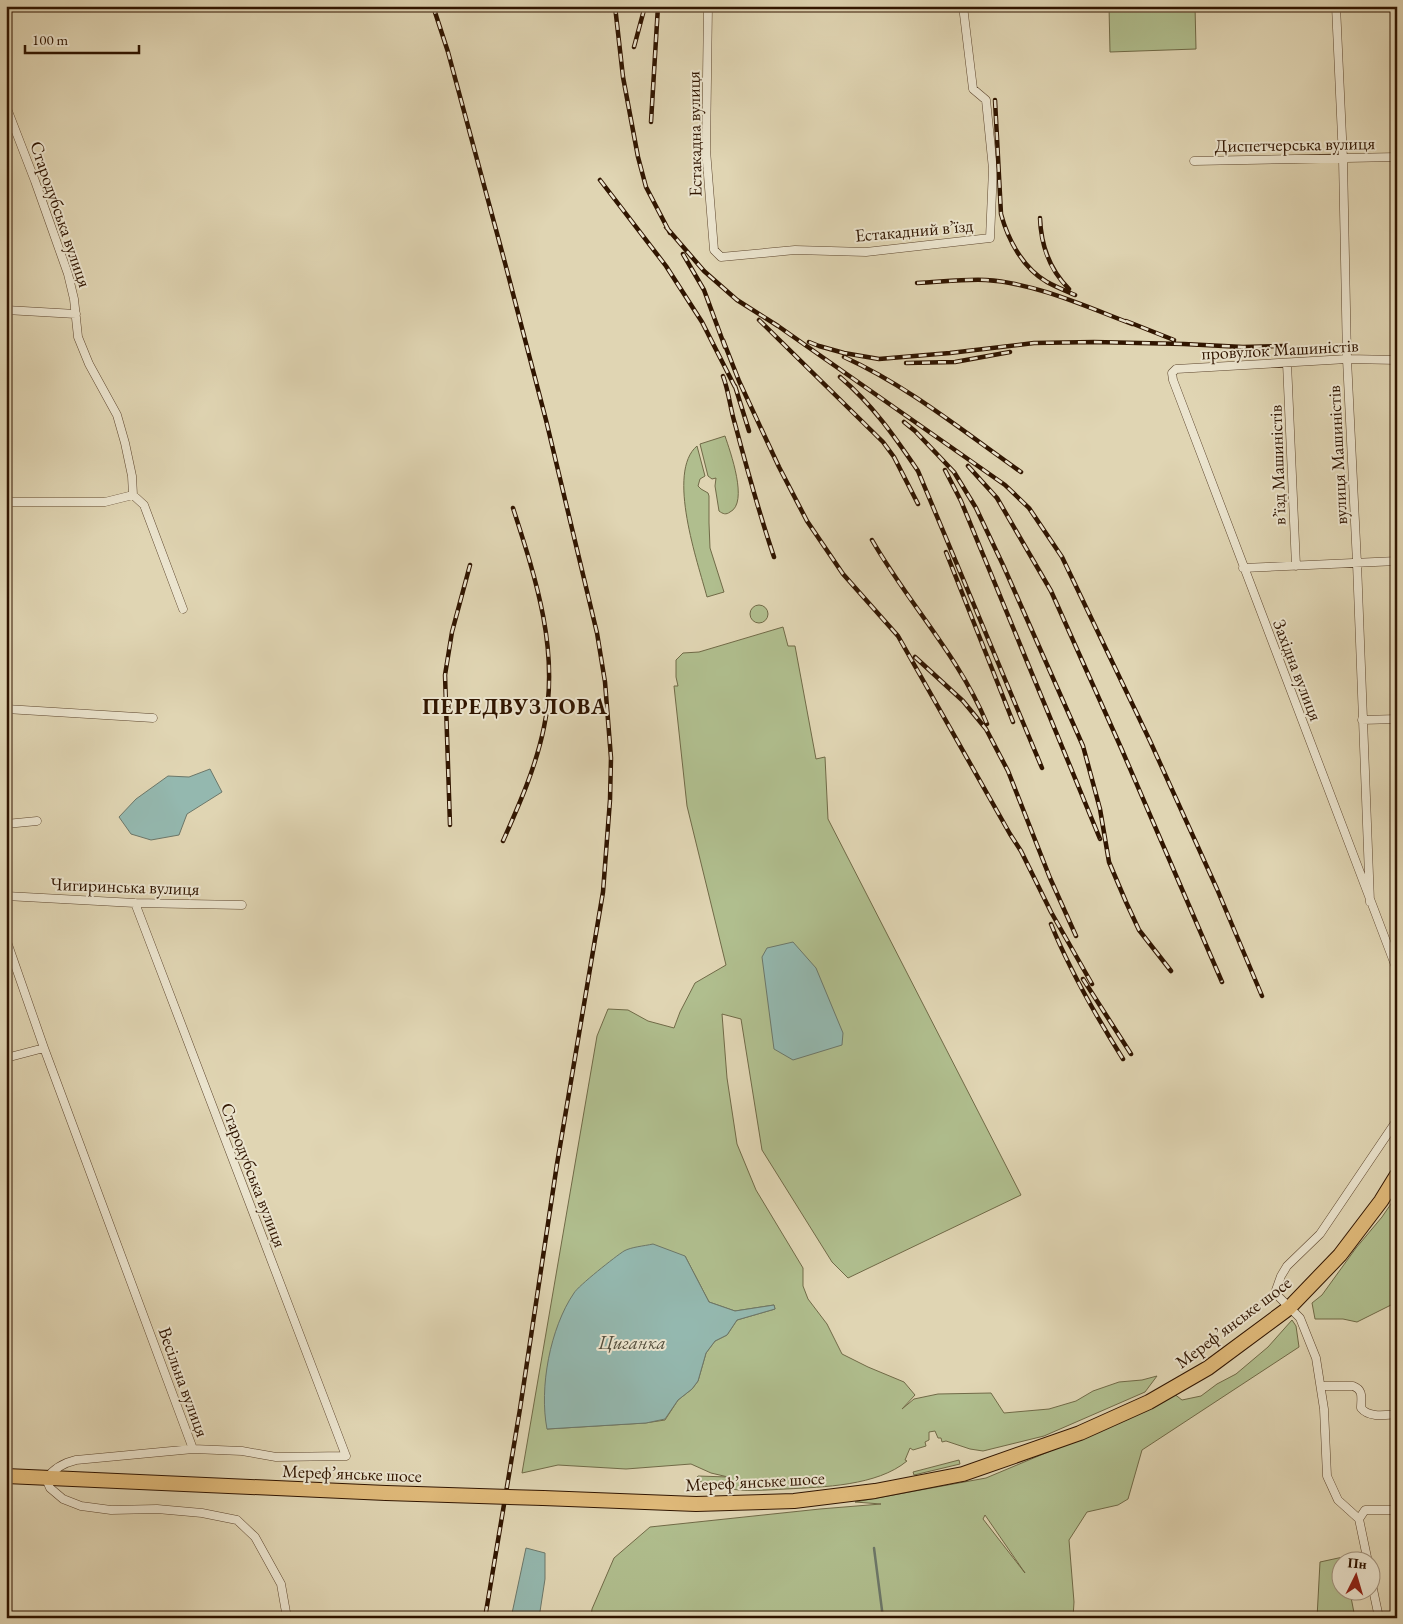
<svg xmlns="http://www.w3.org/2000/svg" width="1403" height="1624" font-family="'EB Garamond',serif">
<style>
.green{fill:#b0be8e;stroke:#706a47;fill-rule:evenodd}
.water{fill:#94b8af;stroke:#6c7769}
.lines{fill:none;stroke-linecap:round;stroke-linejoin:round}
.stream{stroke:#6c7769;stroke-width:2.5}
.street-casing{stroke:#5c452d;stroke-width:9}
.highway-casing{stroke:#301500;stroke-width:16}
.street{stroke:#ebe4ce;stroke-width:8}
.highway{stroke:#e0ba7a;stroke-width:14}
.rail-casing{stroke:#301500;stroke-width:4.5}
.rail{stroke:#ebe4ce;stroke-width:2.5;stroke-dasharray:8;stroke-linecap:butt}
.highway-bridge-casing{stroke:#301500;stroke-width:16;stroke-linecap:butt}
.highway-bridge{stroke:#e0ba7a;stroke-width:14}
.labels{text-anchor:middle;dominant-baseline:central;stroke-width:4;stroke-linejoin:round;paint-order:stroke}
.street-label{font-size:18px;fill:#301500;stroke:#ebe4ce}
.water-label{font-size:19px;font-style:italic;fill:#534e3d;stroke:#ebe4ce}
.district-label{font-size:22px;font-weight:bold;letter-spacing:1px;fill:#301500;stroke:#ebe4ce}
</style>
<rect width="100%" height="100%" fill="#e0d5b3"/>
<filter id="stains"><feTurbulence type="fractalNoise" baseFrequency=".004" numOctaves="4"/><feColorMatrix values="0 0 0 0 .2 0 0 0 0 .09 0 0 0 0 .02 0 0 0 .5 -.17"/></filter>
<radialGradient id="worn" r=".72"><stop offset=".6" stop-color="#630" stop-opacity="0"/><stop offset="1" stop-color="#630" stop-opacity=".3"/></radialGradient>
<path class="green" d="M1109,6H1195L1196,49L1110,52Z
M725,436C730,451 749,503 730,512C726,515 723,514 719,511L715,486L716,478L712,479L708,476L700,444Z
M697,446L705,476L700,479L698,486L701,489L708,493L709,496V523L710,548L724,592L707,597C698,563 666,472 697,446Z
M750 614a9 9 0 1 1 18 0a9 9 0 1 1-18 0Z
M783,627L788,646H795L816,759L825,757L828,819L1021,1195L848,1278L832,1262L762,1150L741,1019L722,1014L727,1078L737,1144L756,1190L803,1268V1286L808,1299L827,1324L842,1354L868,1367L904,1382L915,1395L902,1409L914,1399L938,1394L991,1393L1004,1413L1049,1409L1076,1401L1093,1391L1119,1382L1142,1380L1157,1376L1145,1392L1044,1436L983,1451L970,1449L946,1441L942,1442L941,1438H938L935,1431L929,1432V1440L925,1442L926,1446L913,1450L910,1448L905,1460L907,1461C877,1486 823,1487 786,1489C766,1490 744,1492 724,1488C715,1486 705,1483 695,1480L698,1476L728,1477L711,1473L691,1464L626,1469L558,1465L522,1473L597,1036L608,1009L628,1010L648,1021L674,1028L680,1012L695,983L726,965L687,806L674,686H678L676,677V660L683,653L699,652ZM685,1256L709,1302L735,1311L774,1305L775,1309L737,1320L727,1335L715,1341L706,1353L698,1381L692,1389L678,1400L665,1420L645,1423L547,1429Z
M1397,1195V1302L1357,1322L1343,1319H1315L1312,1303L1322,1295L1356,1248L1382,1217Z
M1292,1320L1296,1326L1299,1347L1142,1450L1128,1499L1118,1505L1087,1512L1069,1540L1074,1602L1073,1618H591L592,1609L614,1558L650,1527L820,1509L881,1504L855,1502L986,1478L1079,1439L1173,1393L1182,1400L1201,1396L1217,1384L1236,1374L1268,1347ZM985,1515L1025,1573L983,1519Z
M959,1460L960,1464L914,1475L913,1472Z
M1343,1557L1344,1561L1340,1562V1592H1350L1355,1618H1317L1320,1562Z"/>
<path class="water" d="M210,769L222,792L187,814L179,835L151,840L131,834L119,817L136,799L168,776L189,777Z
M793,942L816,968L843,1033L842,1045L793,1060L774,1049L762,957L767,948Z
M653,1244L685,1256L709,1302L735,1311L774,1305L775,1309L737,1320L727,1335L715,1341L706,1353L698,1381L692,1389L678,1400L665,1419L646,1423L547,1429C539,1388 550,1328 574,1293C578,1286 616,1256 624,1251C631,1247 644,1246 653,1244Z
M526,1548L545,1553V1579L539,1618H511Z"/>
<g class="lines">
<path class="stream" d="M874,1548L883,1618"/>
<g class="street-casing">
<path id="street" d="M708,6L706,150L714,250L721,257L795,250L866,252L990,238L993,169L986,100L973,89L963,6
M1336,6L1343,159L1347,359L1357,563L1370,902
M6,106L35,181L68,274L74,299L78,337L89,364L117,415L125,443L132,476L133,495L144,505L183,609
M1194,161L1397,157
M6,310L76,314
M1397,360L1347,359L1176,369L1172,373L1173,380L1397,970
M1287,363L1296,566
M6,502H105L133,495
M1243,568L1397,561
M6,709L153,718
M1362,720L1397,719
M6,824L37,821
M6,896L135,903L242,905
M135,903L346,1456L276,1457L242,1451L193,1449L76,1460C63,1463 54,1468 46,1479L50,1488L63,1499L81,1506L111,1510L157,1509L202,1513L237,1520L255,1537L281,1584L287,1618
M6,939L44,1048L193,1449
M6,1058L44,1048
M1321,1386H1353C1364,1390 1361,1398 1361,1408C1369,1418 1385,1415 1397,1414
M1359,1519L1365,1510H1397
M1368,1562L1359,1519L1338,1500L1327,1476L1324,1409L1316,1358L1300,1318L1278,1296L1276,1290L1281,1276L1287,1266L1320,1234L1397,1120
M1370,1575L1378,1613"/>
</g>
<g class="highway-casing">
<path id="highway" d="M6,1476L386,1493
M543,1498L696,1504L794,1501L875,1491L963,1474L1080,1433L1149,1402L1208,1368L1289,1308L1340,1255L1381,1201L1397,1175"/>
</g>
<use href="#street" class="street"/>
<use href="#highway" class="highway"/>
<g class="rail-casing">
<path id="rail" d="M433,6L448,52L505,263L546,420L597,633L605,682L611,758L610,800L603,892L557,1164L520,1409L485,1618
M615,6L623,77L638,157L646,187L670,233
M634,47L645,6
M995,100L1001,214C1008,240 1023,268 1047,282C1056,287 1066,291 1075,295
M651,122L658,6
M600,180L666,266L702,322L735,387
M1040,218C1041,246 1049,269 1069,289
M666,227L704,271L737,300L778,326L1005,485L1029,508L1062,557L1150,741L1217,889L1262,996
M683,254L704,290L725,347
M917,283C940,282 963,279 986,280C1035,283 1087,307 1132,324
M759,320L883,442L894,457L918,504
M1126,321L1174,340
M723,340L739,381L779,467L807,521L843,574L898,636L1010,834L1021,851L1051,912L1092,984
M809,342L819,346L844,353L879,359L950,353L1034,343L1094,342L1184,344L1243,347L1285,346
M844,357C908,386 964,432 1021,472
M906,363L955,362L1010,352
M723,376C729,392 730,408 735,424C747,469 759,513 774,557
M840,377C872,404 895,437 918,471L1042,768
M735,386L749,431
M904,422L915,431L954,472L976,508L1003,565L1083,746L1100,809L1109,862L1126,902L1139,930L1171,971
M968,466L997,498L1051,591L1122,750L1222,982
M945,470L961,501L1100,839
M872,540C908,603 959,656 987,724
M946,552L1013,722
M915,657L963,701L986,729L1008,771L1050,878L1076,936
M450,825L445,675L452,632L470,565
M503,841C519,805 536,767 544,727C560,652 536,579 513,508
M1051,924C1070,971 1096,1016 1123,1059
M1083,979L1131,1054"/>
</g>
<use href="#rail" class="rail"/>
<g class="highway-bridge-casing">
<path id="highway-bridge" d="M386,1493L543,1498"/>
</g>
<use href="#highway-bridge" class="highway-bridge"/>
</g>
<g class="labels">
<g class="street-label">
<text transform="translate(694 134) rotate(-91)">Естакадна вулиця</text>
<text transform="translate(1295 144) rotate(-1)">Диспетчерська вулиця</text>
<text transform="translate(61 214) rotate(71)">Стародубська вулиця</text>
<text transform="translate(914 230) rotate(-5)">Естакадний в’їзд</text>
<text transform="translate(1280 349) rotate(-3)">провулок Машиністів</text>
<text transform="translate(1337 455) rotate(-93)">вулиця Машиністів</text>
<text transform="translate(1277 465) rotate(-92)">в’їзд Машиністів</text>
<text transform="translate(1298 670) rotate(69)">Західна вулиця</text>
<text transform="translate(125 886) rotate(2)">Чигиринська вулиця</text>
<text transform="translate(254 1175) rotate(69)">Стародубська вулиця</text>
<text transform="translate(1233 1322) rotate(-37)">Мереф’янське шосе</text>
<text transform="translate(184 1382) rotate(70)">Весільна вулиця</text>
<text transform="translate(352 1473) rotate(2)">Мереф’янське шосе</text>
<text transform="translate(755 1481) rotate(-3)">Мереф’янське шосе</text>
</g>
<g class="water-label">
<text x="632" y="1342">Циганка</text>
</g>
<g class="district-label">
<text x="515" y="706">ПЕРЕДВУЗЛОВА</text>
</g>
</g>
<rect width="1403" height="1624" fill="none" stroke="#e0d5b3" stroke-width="25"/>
<rect x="8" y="8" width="1388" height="1609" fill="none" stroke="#301500" stroke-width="2.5"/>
<rect x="12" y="12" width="1378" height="1599" fill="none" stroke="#301500"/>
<g transform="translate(1356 1576) rotate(5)"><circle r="24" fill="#ebe4ce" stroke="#a0917c"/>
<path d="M0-4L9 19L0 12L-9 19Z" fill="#8f2418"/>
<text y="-8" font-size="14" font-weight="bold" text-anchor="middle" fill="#301500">Пн</text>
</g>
<path d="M25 45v8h114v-8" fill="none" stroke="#301500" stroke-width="2.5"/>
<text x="32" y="45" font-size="15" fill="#301500" stroke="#ebe4ce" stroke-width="4" paint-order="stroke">100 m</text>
<rect width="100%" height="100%" filter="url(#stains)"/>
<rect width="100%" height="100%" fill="url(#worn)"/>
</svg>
